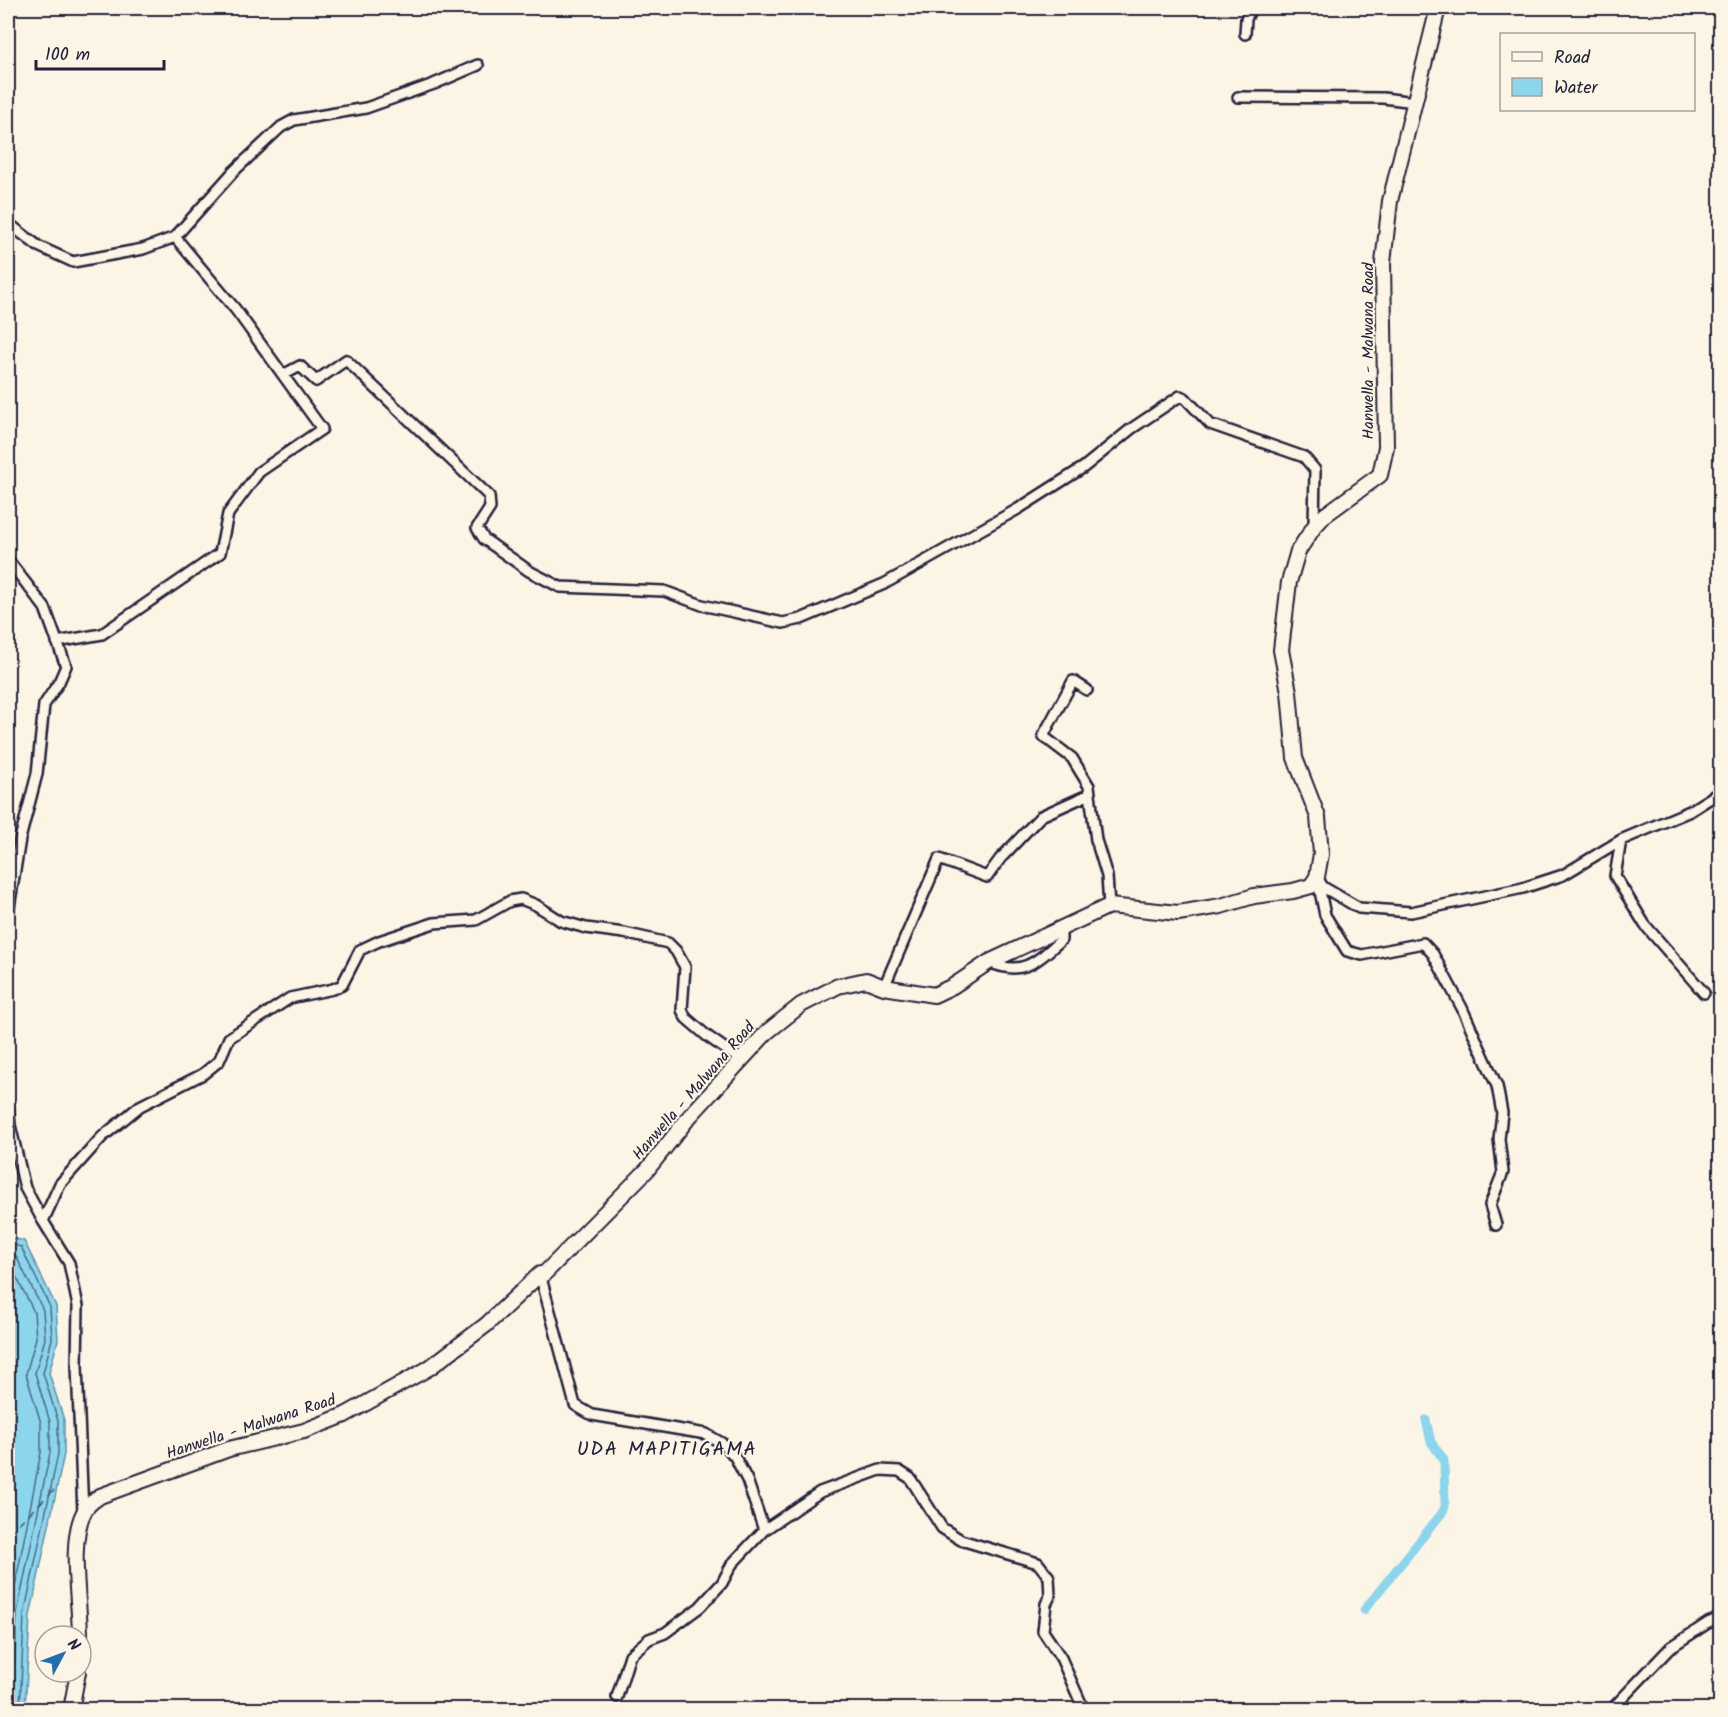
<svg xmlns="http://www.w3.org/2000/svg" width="1728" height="1717" font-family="Kalam,sans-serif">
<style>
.water{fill:#8cd6ed;stroke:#628ea6;stroke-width:1.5}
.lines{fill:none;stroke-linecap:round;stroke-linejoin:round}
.shore{stroke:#4c6a82;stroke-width:1.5}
.canal{stroke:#8cd6ed;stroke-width:9}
.ferry{stroke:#425870;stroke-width:1.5;stroke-dasharray:8 6;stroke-linecap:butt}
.street-casing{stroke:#22223b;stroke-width:14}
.secondary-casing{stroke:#22223b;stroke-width:18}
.street{stroke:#fcf5e5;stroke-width:9}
.secondary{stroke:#fcf5e5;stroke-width:14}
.labels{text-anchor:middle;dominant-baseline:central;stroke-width:4.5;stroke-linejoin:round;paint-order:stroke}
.street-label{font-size:16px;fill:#22223b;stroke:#fcf5e5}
.quarter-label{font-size:20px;letter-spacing:1.5px;fill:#22223b;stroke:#fcf5e5}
</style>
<rect width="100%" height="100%" fill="#fcf5e5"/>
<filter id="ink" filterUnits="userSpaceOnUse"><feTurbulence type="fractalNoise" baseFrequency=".0167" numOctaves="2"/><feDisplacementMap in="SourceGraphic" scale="12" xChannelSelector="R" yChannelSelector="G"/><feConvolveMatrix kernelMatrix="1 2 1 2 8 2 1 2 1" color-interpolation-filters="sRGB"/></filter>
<g filter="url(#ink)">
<path class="water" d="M8,1237L24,1241L56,1306L58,1340L49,1373L64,1420V1454L30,1616L25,1710L8,1709Z"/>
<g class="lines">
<path class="shore" d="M8,1243L21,1247L50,1307L52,1339L43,1373L58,1421V1454L24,1615L20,1710
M8,1251L15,1254L43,1310L45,1339L35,1373L50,1422V1453L17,1613L12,1710
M8,1260L34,1312L36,1338L26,1374L41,1423V1452L8,1622"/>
<path class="canal" d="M1364,1610L1442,1513L1445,1507L1444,1460L1431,1442L1426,1420"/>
<path class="ferry" d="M8,1534L57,1487"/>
<g class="street-casing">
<path id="street" d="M1245,34L1246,19L1251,8
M1238,97L1383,98L1415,102
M8,223L38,246L73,262L143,249L175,237L236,310L322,429L259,472L228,514L220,553L102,634L57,642
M175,237L234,171L281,127L294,120L366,108L434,84L478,65
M283,375L300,366L316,381L346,360L489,496L490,508L477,528L484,539L529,571L560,587L664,591L702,605L783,623L801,619L884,584L1018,509L1084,467L1131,429L1180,396L1185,398L1210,424L1304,457L1315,470L1314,527
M8,560L45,608L66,666L59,682L44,705L37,774L20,839L8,914
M1087,690L1073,681L1043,736L1072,758L1089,786L1096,840L1107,876L1109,906
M1621,840L1615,876L1645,925L1704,993
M1317,877L1325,915L1347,951L1362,955L1423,943L1433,954L1462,1008L1497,1086L1502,1113L1499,1139L1503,1172L1490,1205L1496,1225
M1320,882L1323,887L1359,908L1411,912L1523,888L1563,875L1621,840L1690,811L1720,792
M989,962C1023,977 1036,962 1061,940V929
M884,987L939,859L987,877L1000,859L1041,816L1090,794
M8,1103L10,1125L25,1188L43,1221L69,1263L78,1306L77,1366L83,1513
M43,1221L60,1184L102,1137L140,1106L203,1074L219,1061L229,1038L255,1021L290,998L333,989L342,985L360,950L379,941L434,923L476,920L510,901L521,899L536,905L561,921L586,928L624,933L668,943L676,951L685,967L682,1010L686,1018L707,1036L741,1060
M540,1274L575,1405L592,1415L706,1434L725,1445L735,1457L747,1480L764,1530
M617,1697L630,1655L649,1639L665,1633L700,1607L722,1583L732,1564L764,1530L820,1492L880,1470L899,1471L910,1478L942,1528L961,1540L1038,1563L1049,1577L1050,1596L1046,1604L1043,1631L1061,1658L1084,1710
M1611,1710L1671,1647L1708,1623L1720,1618"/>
</g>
<g class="secondary-casing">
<path id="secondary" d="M80,1636C80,1601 68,1542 84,1512C87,1504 93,1501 100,1496L229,1449L304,1431L345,1415L429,1368L486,1325L540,1274L543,1275L647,1170L690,1116L767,1032L801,1005L838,986L866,980L884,987L934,995L953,986L989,962L1109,906L1178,913L1221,906L1254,896L1293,891L1311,886L1317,877L1321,854L1318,817L1295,758L1289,692L1281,650L1289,582L1298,551L1314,527L1325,515L1380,475L1386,447L1383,263L1390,201L1438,8
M71,1710L78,1672"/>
</g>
<use href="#street" class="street"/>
<use href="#secondary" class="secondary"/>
</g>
</g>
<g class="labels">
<g class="street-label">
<text transform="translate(1368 351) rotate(-90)">Hanwella - Malwana Road</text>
<text transform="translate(694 1091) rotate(-49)">Hanwella - Malwana Road</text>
<text transform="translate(251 1427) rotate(-18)">Hanwella - Malwana Road</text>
</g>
<g class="quarter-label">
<text x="667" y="1450">UDA MAPITIGAMA</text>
</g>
</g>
<rect width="1728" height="1717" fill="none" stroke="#fcf5e5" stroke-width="30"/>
<rect x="15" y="15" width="1698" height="1687" fill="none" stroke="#22223b" stroke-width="2" filter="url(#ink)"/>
<rect x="1500" y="33" width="195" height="78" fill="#fcf5e5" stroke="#a5a1a1" stroke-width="1.5"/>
<rect x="1512" y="52" width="30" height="9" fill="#fcf5e5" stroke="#a5a1a1" stroke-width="1.5"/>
<text x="1554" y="63" font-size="18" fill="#22223b">Road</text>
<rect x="1512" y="78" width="30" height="18" fill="#8cd6ed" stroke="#a5a1a1" stroke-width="1.5"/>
<text x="1554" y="93" font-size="18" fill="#22223b">Water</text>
<g transform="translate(63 1654) rotate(49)"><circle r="28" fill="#fcf5e5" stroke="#a5a1a1" stroke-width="1.5"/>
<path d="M0-4.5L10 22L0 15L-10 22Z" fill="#1f6fb2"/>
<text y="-9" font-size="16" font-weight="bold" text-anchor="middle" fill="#22223b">N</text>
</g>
<path d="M36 60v9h128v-9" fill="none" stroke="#22223b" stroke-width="3"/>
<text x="45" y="60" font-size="18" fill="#22223b" stroke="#fcf5e5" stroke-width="4.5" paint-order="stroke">100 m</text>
</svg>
